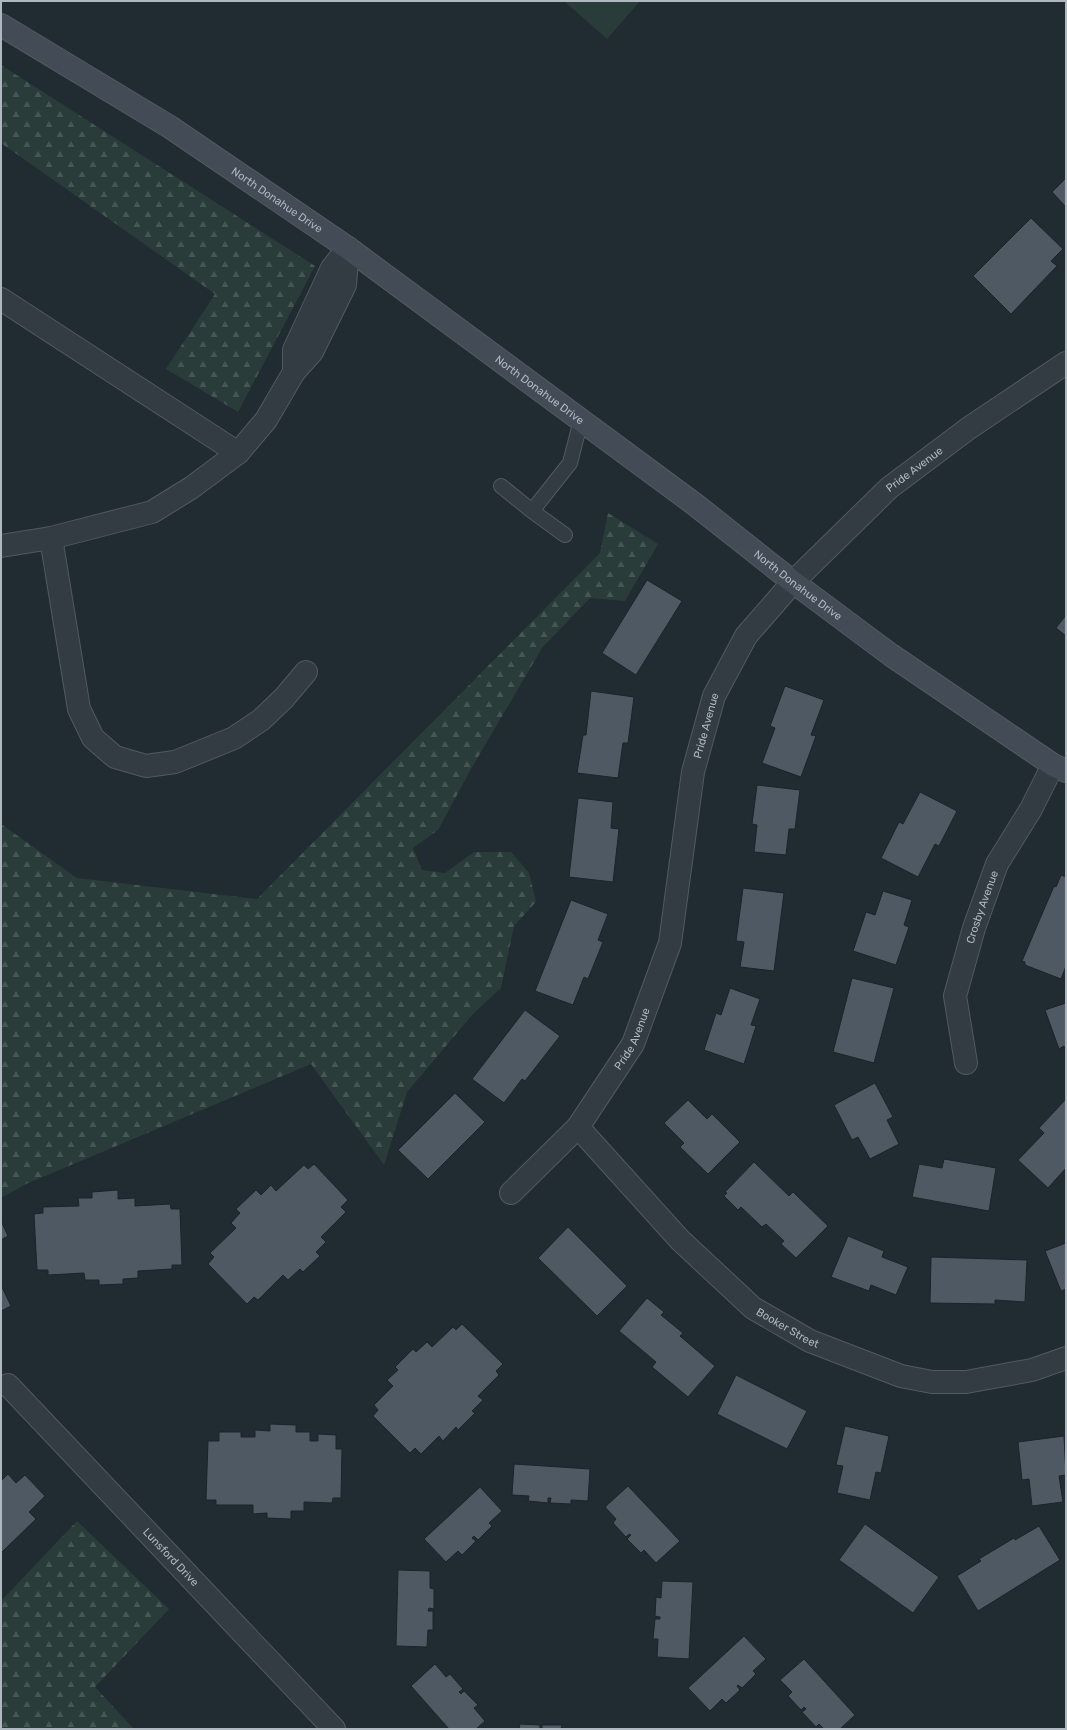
<svg xmlns="http://www.w3.org/2000/svg" width="1067" height="1730" font-family="Rubik,sans-serif">
<style>
.grass{fill:#2a3c39}
.forest{fill:url(#forest-firs)}
.building{fill:#4f5963;stroke:#1c232a}
.lines{fill:none;stroke-linecap:round;stroke-linejoin:round}
.lane-casing{stroke:#525a61;stroke-width:16}
.street-casing{stroke:#525a61;stroke-width:24}
.secondary-casing{stroke:#525a61;stroke-width:24}
.lane{stroke:#343c43;stroke-width:14}
.street{stroke:#343c43;stroke-width:22}
.secondary{stroke:#434c56;stroke-width:22}
.labels{text-anchor:middle;dominant-baseline:central;stroke-width:4;stroke-linejoin:round;paint-order:stroke}
.street-label{font-size:11px;fill:#afb7c0;stroke:#1a2128}
</style>
<defs>
<pattern id="forest-firs" width="22" height="20" patternUnits="userSpaceOnUse"><rect width="22" height="20" fill="#2a3c39"/><path d="M5 1l3.5 6h-7zM16 11l3.5 6h-7z" fill="#465654"/></pattern>
</defs>
<rect width="100%" height="100%" fill="#212b32"/>
<path class="grass" d="M564,1H640L607,39Z"/>
<path class="forest" d="M1,65L315,266L238,412L166,369L215,294L1,143Z
M608,513L658,544L625,601L590,598L542,648L471,769L438,830L413,848L422,870L445,873L474,852H511L529,873L536,902L514,926L501,988L473,1014L407,1092L384,1165L311,1064L26,1184L1,1198V824L77,878L257,899L600,553Z
M77,1521L169,1609L95,1687L134,1729H1V1601Z"/>
<path class="building" d="M1066,178V207L1052,192Z
M1031,218L1063,249L1051,261L1057,266L1011,314L973,276Z
M647,580L682,601L636,675L602,653Z
M1066,615V636L1056,628Z
M785,686L824,700L811,735L816,736L801,777L762,763L775,728L770,726Z
M591,691L634,697L628,743H623L618,778L577,773L583,735H586Z
M757,785L800,790L795,829H789L786,855L754,852L757,825L752,824Z
M920,792L957,811L939,846L935,844L918,877L881,858L899,822L903,824Z
M578,798L613,802L611,828L619,829L613,882L569,877Z
M1061,875L1066,877V966L1061,979L1025,965V962L1022,961L1054,886L1056,887Z
M743,888L784,893L774,971L740,967L744,942L736,941Z
M883,891L912,900L904,925L909,927L896,965L853,951L866,912L875,915Z
M571,900L608,914L598,940L603,942L601,947L588,979L584,977L573,1005L535,991Z
M852,978L894,988L874,1063L833,1052Z
M730,988L760,999L751,1025L756,1026L744,1064L704,1050L716,1013L721,1015Z
M1066,1003V1052L1064,1046L1059,1049L1045,1010Z
M525,1010L560,1036L525,1081L522,1079L504,1103L472,1079Z
M875,1083L893,1117L887,1120L899,1144L870,1159L858,1137L852,1140L834,1105Z
M455,1093L485,1122L428,1179L398,1150Z
M1066,1099V1168L1048,1188L1018,1160L1044,1133L1039,1128Z
M688,1100L707,1119L712,1114L740,1142L708,1174L680,1147L684,1143L664,1123Z
M944,1159L996,1168L989,1211L912,1197L919,1164L942,1168Z
M754,1162L789,1196L793,1192L828,1226L796,1258L781,1244L784,1241L766,1224L762,1227L741,1207L738,1210L724,1196L727,1193L725,1192Z
M314,1164L348,1200L341,1207L346,1212L321,1237L326,1242L316,1252L320,1256L303,1272L300,1269L288,1280L283,1275L258,1300L254,1297L247,1304L208,1264L214,1257L210,1253L236,1228L231,1223L240,1213L236,1209L256,1190L261,1195L271,1185L276,1191L304,1165L308,1169Z
M118,1190V1199L135,1198V1206L170,1204L171,1209H180L182,1265H172V1269L138,1271V1278L123,1279V1284L99,1285V1280H85L84,1273L48,1275V1270H37L34,1214L43,1213V1207L79,1206L78,1198H92V1192Z
M1,1221L8,1236L1,1240Z
M568,1227L627,1286L597,1316L538,1258Z
M848,1236L884,1251L882,1257L908,1267L896,1295L871,1285L869,1291L831,1277Z
M1066,1243V1289L1061,1291L1045,1251Z
M931,1257L1027,1260L1025,1302L995,1300V1304L930,1303Z
M1,1285L11,1306L1,1311Z
M647,1298L664,1312L661,1315L683,1333L680,1336L715,1366L688,1397L652,1367L656,1362L619,1331Z
M462,1324L503,1364L496,1371L499,1375L478,1396L483,1400L472,1411L475,1413L458,1430L456,1427L443,1441L439,1436L421,1454L415,1448L410,1453L373,1416L378,1410L374,1405L393,1386L387,1380L398,1370L395,1367L413,1349L416,1352L427,1342L432,1347L453,1327L456,1330Z
M736,1375L807,1411L787,1449L717,1414Z
M270,1424L296,1425V1432H310V1441H318V1434L336,1435V1449H342L341,1498H333L332,1503L304,1502V1511H291V1519L267,1518V1513L253,1514V1505H216V1500H206L208,1441H219V1432H241V1437H255V1430L270,1431Z
M845,1426L889,1436L881,1473L876,1472L870,1500L837,1493L843,1466L836,1465Z
M1064,1436L1066,1475L1059,1476L1063,1502L1032,1506L1029,1479L1022,1480L1018,1442Z
M514,1464L590,1469L588,1501L571,1500V1504L550,1503L551,1498H548V1503L528,1501L529,1496L512,1495Z
M8,1474L16,1483L25,1475L45,1496L29,1512L36,1519L1,1553V1481Z
M628,1486L680,1541L656,1563L644,1550L641,1553L627,1539L631,1535L629,1534L626,1537L613,1523L616,1519L605,1507Z
M480,1487L502,1511L489,1523L492,1526L478,1540L474,1536L472,1538L476,1541L462,1555L458,1551L446,1562L424,1539Z
M865,1524L939,1577L913,1613L839,1560Z
M1039,1526L1060,1560L978,1611L957,1576L981,1561L979,1559L1014,1538L1015,1540Z
M398,1570L430,1571V1588L434,1589V1609L429,1608L428,1611H433V1630H428L427,1647L396,1646Z
M662,1581L693,1582L689,1659L657,1657L658,1639H653L655,1619H660V1617L655,1616L656,1597L661,1598Z
M744,1636L766,1659L753,1671L756,1674L742,1688L738,1685L737,1686L740,1690L726,1703L722,1699L710,1711L688,1688Z
M804,1659L855,1715L840,1729H824L819,1724L816,1727L802,1712L806,1709L804,1707L801,1710L788,1696L792,1692L780,1680Z
M435,1664L446,1677L450,1674L463,1689L459,1692L461,1694L464,1691L478,1705L474,1708L485,1721L476,1729H449L411,1686Z
M520,1724L540,1725V1729H502H519Z
M542,1725H562L561,1729H542Z"/>
<g class="lines">
<g class="lane-casing">
<path id="lane" d="M501,486L532,511L570,463L581,420
M532,511L565,535"/>
</g>
<g class="street-casing">
<g id="street">
<path d="M1,299L238,453"/>
<path d="M294,372L312,352L345,285L348,248"/>
<path d="M51,538L79,709L93,738L115,757L146,766L175,762L234,738L261,720L284,698L306,672"/>
<path d="M1,546L51,538L152,512L191,488L238,453L266,420L294,372V350L332,268L348,248"/>
<path id="s1" d="M966,1063L955,996L974,928L997,864L1031,809L1053,765"/>
<path id="s2" d="M578,1127L680,1240L753,1308L810,1341L901,1376L932,1382H966L1032,1370L1066,1358"/>
<path id="s3" d="M511,1193L578,1127L633,1044L670,943L693,772L714,696L746,636L793,582L889,488L969,428L1066,363"/>
<path id="s4" d="M8,1385L334,1729"/>
</g>
</g>
<g class="secondary-casing">
<g id="secondary">
<path id="s5" d="M1,25L170,127L348,248L697,506L793,582L891,655L1053,765L1066,771"/>
</g>
</g>
<use href="#lane" class="lane"/>
<use href="#street" class="street"/>
<use href="#secondary" class="secondary"/>
</g>
<g class="labels">
<g class="street-label">
<text stroke="none"><textPath href="#s5" startOffset="327">North Donahue Drive</textPath></text>
<text stroke="none"><textPath href="#s5" startOffset="651">North Donahue Drive</textPath></text>
<text stroke="none"><textPath href="#s3" startOffset="858">Pride Avenue</textPath></text>
<text stroke="none"><textPath href="#s5" startOffset="975">North Donahue Drive</textPath></text>
<text stroke="none"><textPath href="#s3" startOffset="522">Pride Avenue</textPath></text>
<text stroke="none"><textPath href="#s1" startOffset="161">Crosby Avenue</textPath></text>
<text stroke="none"><textPath href="#s3" startOffset="198">Pride Avenue</textPath></text>
<text stroke="none"><textPath href="#s2" startOffset="292">Booker Street</textPath></text>
<text stroke="none"><textPath href="#s4" startOffset="237">Lunsford Drive</textPath></text>
</g>
</g>
<rect width="1067" height="1730" fill="none" stroke="#afb7c0" stroke-width="4"/>
</svg>
